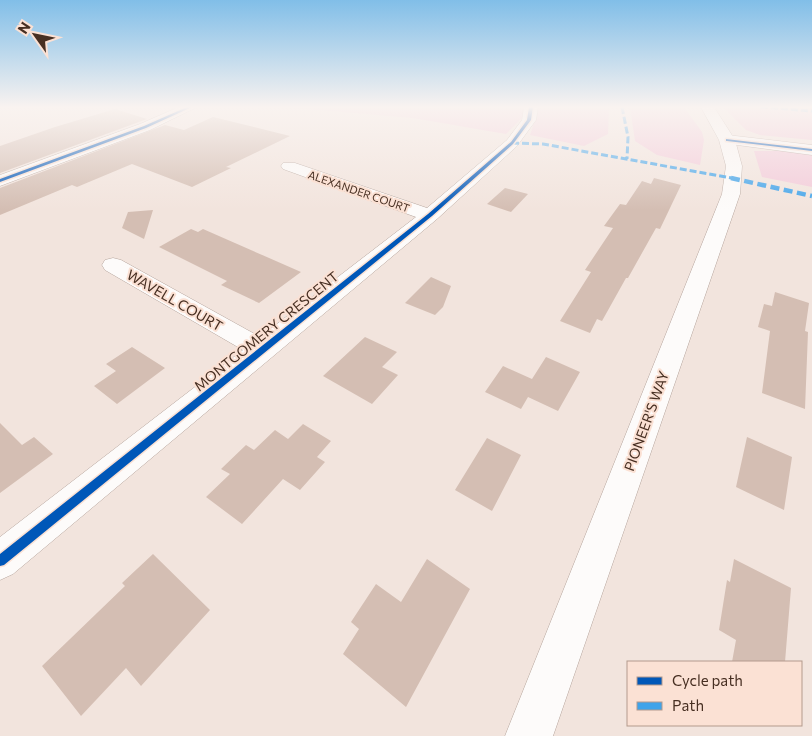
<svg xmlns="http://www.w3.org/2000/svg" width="812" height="736" font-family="Commissioner,sans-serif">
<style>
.green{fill:#f3cad9}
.building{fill:#d4beb3}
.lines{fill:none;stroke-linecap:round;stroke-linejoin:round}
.minor-casing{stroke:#b5a49c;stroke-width:1}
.secondary-casing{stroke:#b5a49c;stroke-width:1}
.minor{fill:#fdfbfa;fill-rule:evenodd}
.secondary{fill:#fdfbfa;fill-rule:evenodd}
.quiet-far1{stroke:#3fa3ea;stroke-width:3;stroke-dasharray:7 3;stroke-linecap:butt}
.quiet{stroke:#3fa3ea;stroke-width:4.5;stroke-dasharray:9 4.5;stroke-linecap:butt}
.cycleway-casing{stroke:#fbe1d4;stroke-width:3}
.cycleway{fill:#0057b8;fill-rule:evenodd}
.labels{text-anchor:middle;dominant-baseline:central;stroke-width:4;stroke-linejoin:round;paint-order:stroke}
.far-street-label{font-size:11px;fill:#472f22;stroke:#fbe1d4}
.street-label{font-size:14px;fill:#472f22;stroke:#fbe1d4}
</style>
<rect width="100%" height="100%" fill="#f2e4dd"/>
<path class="green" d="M284,107H524V116L506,134L413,118Z
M539,107H609L608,134L584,146L530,135Z
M630,107H684L702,132L704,140L700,165L657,155L635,141Z
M723,107H812V140L760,135L746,130Z
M754,151H784L812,154V187L762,177Z"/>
<path class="building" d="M115,109L147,119L0,173V146L55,127Z
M213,117L290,136L226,167L231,168L192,187L132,164L77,187L72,185L0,215V188L165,125L184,130Z
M654,178L681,185L660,229L656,228L628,278H626L602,321L597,319L590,333L560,321L591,272L585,270L613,228L604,226L620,204L626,205L642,181L651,184Z
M505,188L528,194L511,212L487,204Z
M153,210L144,239L122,228L128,212Z
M191,229L198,232L203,229L301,272L259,303L221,285L227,281L159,247Z
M431,277L451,286L443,307L435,315L405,303Z
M775,292L809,303L805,331L808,332L805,409L762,393L770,331L758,327L764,304L772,306Z
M365,337L397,352L382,367L398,375L372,404L323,376Z
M132,347L165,368L117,404L94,386L116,371L106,364Z
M546,357L580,372L558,411L528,397L521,409L485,392L503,366L532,379Z
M0,423L22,445L34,437L53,454L0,493Z
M303,424L331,441L317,457L325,462L300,490L283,479L242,524L206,497L230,474L221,469L246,445L254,450L275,430L288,439Z
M747,437L792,457L784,510L736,487Z
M487,438L521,455L492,511L455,490Z
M153,554L210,610L141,686L126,668L81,716L42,666L125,586L122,583Z
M427,559L470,589L406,707L343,654L359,629L351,622L376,584L401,602Z
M734,559L791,588L785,662H732L736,640L719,630L727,580L730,582Z"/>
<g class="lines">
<g class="minor-casing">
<path id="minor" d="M179,107H197L150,130L0,186V175L140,124Z
M524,107H538L536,120L517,146L437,219L13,574L0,580V537L243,350L105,270L102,265L105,260L113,258L121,260L260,337L416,217L283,169L281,166L283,163H295L427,208L507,140L522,120Z
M727,135L812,145V155L722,143L719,140L722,137Z"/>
</g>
<g class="secondary-casing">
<path id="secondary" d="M701,107H714L735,140L742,166L740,194L553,736H505L722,194L726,166L719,140Z"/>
</g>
<use href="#minor" class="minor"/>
<use href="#secondary" class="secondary"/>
<path class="quiet-far1" d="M622,107L628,137L627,159
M761,107L812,111
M512,143L543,144L737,179"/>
<path class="quiet" d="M731,178L812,196"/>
<g class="cycleway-casing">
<path id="cycleway" d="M187,107H192L146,128L0,182V179L144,126Z
M529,107H533L531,120L513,144L432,216L4,565L0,566V554L428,214L511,142L527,120Z
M726,139L812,149V151L727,141H726Z"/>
</g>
<use href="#cycleway" class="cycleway"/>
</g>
<linearGradient id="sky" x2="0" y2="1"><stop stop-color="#81bee8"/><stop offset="0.51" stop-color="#f9f3f0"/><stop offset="1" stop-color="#f9f3f0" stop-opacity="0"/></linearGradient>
<rect width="812" height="210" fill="url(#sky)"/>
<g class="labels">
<g class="far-street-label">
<text transform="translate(359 191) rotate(19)">ALEXANDER COURT</text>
</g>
<g class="street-label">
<text transform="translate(175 300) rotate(30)">WAVELL COURT</text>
<text transform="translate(266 331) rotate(-39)">MONTGOMERY CRESCENT</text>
<text transform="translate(646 421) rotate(-70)">PIONEER'S WAY</text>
</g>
</g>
<rect x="627" y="661" width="175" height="65" fill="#fbe1d4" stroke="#b39a8d"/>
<rect x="637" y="677" width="25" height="8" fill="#0057b8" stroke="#b39a8d"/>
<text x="672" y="686" font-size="15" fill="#472f22">Cycle path</text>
<rect x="637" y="702" width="25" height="8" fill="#3fa3ea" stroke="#b39a8d"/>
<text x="672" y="711" font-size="15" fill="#472f22">Path</text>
<g transform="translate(35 35) rotate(303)" stroke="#fbe1d4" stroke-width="4" paint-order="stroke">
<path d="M0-4L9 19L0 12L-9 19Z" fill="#472f22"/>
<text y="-8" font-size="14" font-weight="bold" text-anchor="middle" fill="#472f22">N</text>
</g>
</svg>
